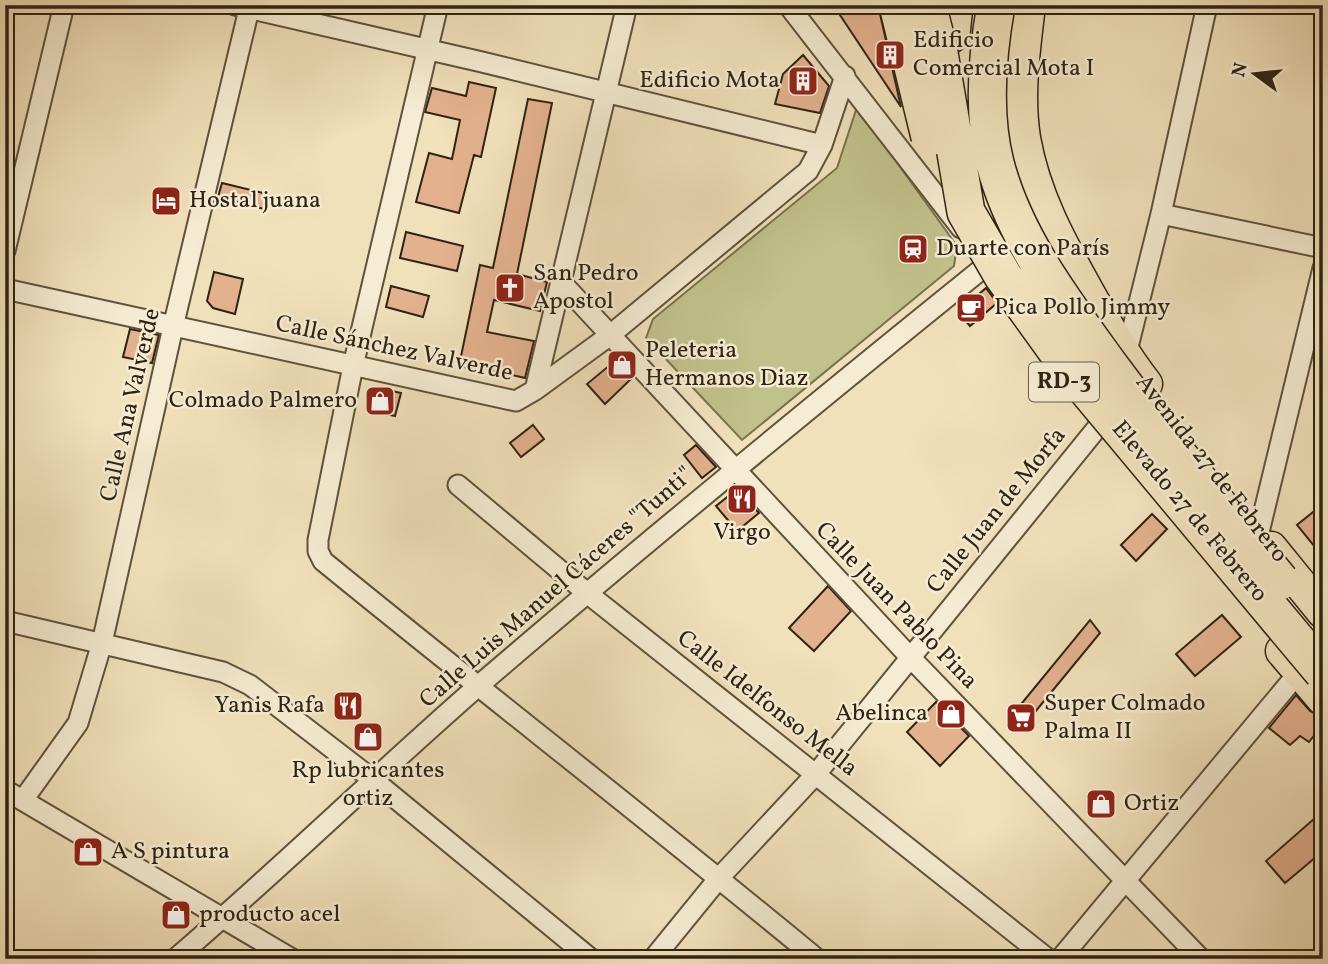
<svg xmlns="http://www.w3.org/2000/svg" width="1328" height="964" font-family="Vollkorn,serif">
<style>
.green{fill:#c1c18b;stroke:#78724f;stroke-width:2}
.building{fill:#e4b18f;stroke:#2e2213;stroke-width:2}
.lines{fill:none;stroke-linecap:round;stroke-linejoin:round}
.street-casing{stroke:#5f523d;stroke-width:23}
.primary-casing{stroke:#2e2213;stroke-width:35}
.highway-casing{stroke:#2e2213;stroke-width:40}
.street{stroke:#f6ecd3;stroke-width:19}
.primary{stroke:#f1e1bb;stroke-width:32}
.highway{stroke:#f1e1bb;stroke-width:37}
.highway-bridge-casing{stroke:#2e2213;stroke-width:40;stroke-linecap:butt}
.highway-bridge{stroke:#f1e1bb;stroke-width:37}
.labels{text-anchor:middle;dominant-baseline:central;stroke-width:5;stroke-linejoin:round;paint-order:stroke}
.shield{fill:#f6ecd3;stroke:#6a5f4d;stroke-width:2}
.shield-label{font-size:23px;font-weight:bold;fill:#2e2213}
.poi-label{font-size:24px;fill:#2e2213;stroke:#f6ecd3;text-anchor:start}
.street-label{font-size:24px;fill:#2e2213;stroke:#f6ecd3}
</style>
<rect width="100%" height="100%" fill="#f1e1bb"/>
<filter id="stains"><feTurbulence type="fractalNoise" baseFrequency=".00286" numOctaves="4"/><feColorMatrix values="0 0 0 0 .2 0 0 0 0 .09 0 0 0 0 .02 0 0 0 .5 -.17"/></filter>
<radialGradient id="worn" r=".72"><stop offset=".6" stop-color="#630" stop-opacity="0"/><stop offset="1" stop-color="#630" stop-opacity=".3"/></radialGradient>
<path class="green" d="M857,107L957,246L954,266L742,440L646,338L653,319L837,168Z"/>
<path class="building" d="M848,5H878L901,107L840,15Z
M803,55L829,86L820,113L775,104L783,74Z
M469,82L496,88L481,157L474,155L459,213L416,202L429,153L452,159L460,120L425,112L432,88L466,96Z
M528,99L552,103L517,274L547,282L540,311L494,300L487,332L534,341L525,378L479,367L478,370L459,366L480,265L493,268Z
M222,183L267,194L264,209L218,197Z
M406,232L463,246L457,271L400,258Z
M214,272L243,279L235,314L213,308L207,301Z
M391,286L429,296L423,317L386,307Z
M986,288L997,303L970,326L958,312Z
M130,329L159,335L152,363L123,357Z
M616,360L633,377L605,404L587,384Z
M378,388L401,393L395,416L368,410L373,392Z
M533,425L544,439L521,457L510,443Z
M696,445L716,467L702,478L684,455Z
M736,490L759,513L737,531L716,506Z
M1323,504V557L1297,525Z
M1152,514L1167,529L1136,561L1121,545Z
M828,586L851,611L814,651L789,628Z
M1222,615L1241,637L1195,676L1176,654Z
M1090,620L1100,633L1021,729L1009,719Z
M1296,695L1310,711L1323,717V724L1309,742L1300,736L1290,745L1269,728Z
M936,702L969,736L940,766L907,732Z
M1323,811V851L1285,883L1266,861Z"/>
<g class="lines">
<g class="street-casing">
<path id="street" d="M235,5L482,62L822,145
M438,5L353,366L318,540V551L323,561C487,695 654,824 817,959
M788,5L961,228
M1161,214L1323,248
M5,251L64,5
M561,282L909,656L1201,959
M5,289L516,401L535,390L609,336L808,171L822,145L845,76
M1125,359L1161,214L1207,5
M535,390L627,5
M458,485L587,593L1048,959
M1259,532L1323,268
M5,621L223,672L250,685L372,779L591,959
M5,790L292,959
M23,800L78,723L102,643L173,327L250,5
M175,959C278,871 375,776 477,687C643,544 812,406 983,268
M653,959L719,878L816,774L1097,428L1106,406
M1060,959L1299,672"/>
</g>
<g class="primary-casing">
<path id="primary" d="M1029,5C1024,49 1017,94 1024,138C1034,196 1061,244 1089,294C1107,326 1124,356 1146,384
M1271,548L1323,612
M1282,651L1323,699"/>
</g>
<g class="highway-casing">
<path id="highway" d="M951,34L954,5"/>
</g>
<use href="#street" class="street"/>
<use href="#primary" class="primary"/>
<use href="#highway" class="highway"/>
<g class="highway-bridge-casing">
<path id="highway-bridge" d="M898,5L930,137
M927,5L938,47L966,212L1003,276L1070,369L1323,672
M996,5C987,56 982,112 995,163C1014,238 1065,304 1109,365C1164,439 1222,510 1280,581"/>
</g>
<use href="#highway-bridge" class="highway-bridge"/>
</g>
<defs>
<g id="building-square" transform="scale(1.575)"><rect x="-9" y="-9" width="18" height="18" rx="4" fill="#8f2418" stroke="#f6ecd3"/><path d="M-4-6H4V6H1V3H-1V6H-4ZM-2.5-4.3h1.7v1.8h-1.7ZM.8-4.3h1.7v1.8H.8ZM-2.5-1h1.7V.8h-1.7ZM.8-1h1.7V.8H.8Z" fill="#fff"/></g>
<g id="hotel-square" transform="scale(1.575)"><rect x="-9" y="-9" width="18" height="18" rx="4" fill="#8f2418" stroke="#f6ecd3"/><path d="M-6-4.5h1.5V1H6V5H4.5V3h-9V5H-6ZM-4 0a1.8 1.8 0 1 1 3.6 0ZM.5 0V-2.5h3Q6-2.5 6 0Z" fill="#fff"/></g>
<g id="station-square" transform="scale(1.575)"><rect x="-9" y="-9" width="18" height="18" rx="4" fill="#8f2418" stroke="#f6ecd3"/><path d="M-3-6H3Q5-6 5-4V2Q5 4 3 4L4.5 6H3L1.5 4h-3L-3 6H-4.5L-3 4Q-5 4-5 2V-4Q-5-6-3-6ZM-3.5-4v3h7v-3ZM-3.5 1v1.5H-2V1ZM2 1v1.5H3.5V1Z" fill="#fff"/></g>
<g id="church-square" transform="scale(1.575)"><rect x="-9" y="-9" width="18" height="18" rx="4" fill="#8f2418" stroke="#f6ecd3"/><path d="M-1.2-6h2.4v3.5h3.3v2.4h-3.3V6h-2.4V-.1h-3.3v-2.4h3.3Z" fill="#fff"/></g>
<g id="cafe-square" transform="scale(1.575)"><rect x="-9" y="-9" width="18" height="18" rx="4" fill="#8f2418" stroke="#f6ecd3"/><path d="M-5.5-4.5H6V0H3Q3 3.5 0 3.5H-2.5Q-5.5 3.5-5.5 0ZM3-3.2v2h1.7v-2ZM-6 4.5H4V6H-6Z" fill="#fff"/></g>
<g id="shop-square" transform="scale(1.575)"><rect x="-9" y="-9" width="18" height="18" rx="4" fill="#8f2418" stroke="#f6ecd3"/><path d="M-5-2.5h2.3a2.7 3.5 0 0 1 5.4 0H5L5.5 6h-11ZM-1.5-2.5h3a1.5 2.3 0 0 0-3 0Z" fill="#fff"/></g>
<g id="restaurant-square" transform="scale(1.575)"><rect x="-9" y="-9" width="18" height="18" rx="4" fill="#8f2418" stroke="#f6ecd3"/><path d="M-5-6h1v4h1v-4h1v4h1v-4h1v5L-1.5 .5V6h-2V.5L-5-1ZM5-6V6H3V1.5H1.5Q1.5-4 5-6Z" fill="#fff"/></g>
<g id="supermarket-square" transform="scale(1.575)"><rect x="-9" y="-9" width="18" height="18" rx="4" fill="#8f2418" stroke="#f6ecd3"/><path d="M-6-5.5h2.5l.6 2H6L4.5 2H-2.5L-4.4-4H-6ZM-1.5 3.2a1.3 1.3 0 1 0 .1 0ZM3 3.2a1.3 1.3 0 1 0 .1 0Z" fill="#fff"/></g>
</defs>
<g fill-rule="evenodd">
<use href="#building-square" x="890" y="55"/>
<use href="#building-square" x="803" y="81"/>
<use href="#hotel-square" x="166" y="201"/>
<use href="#station-square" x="913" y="249"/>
<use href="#church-square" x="510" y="288"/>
<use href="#cafe-square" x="971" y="308"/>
<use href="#shop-square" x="622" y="365"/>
<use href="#shop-square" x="380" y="401"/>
<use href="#restaurant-square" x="742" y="499"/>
<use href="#restaurant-square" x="348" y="706"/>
<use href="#shop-square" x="951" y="714"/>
<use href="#supermarket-square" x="1021" y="718"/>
<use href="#shop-square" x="368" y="737"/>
<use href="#shop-square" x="1101" y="804"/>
<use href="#shop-square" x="88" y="852"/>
<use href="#shop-square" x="176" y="915"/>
</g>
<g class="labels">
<rect class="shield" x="1029" y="362.5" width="70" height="39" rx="5"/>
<g class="shield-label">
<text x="1064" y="382">RD-3</text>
</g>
<g class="poi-label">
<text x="913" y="41">Edificio<tspan x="913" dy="28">Comercial Mota I</tspan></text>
<text x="780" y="81" text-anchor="end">Edificio Mota</text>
<text x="189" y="201">Hostal juana</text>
<text x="936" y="249">Duarte con París</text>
<text x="533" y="274">San Pedro<tspan x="533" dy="28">Apostol</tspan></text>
<text x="994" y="308">Pica Pollo Jimmy</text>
<text x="645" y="351">Peleteria<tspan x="645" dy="28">Hermanos Diaz</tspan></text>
<text x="357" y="401" text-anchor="end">Colmado Palmero</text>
<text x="742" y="533" text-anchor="middle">Virgo</text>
<text x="1044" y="704">Super Colmado<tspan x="1044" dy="28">Palma II</tspan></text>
<text x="325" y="706" text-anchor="end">Yanis Rafa</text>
<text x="928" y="714" text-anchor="end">Abelinca</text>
<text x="368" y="771" text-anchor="middle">Rp lubricantes<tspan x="368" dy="28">ortiz</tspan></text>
<text x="1124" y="804">Ortiz</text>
<text x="111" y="852">A S pintura</text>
<text x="199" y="915">producto acel</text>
</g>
<g class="street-label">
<text transform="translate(394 349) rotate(12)">Calle Sánchez Valverde</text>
<text transform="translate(131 405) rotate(-77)">Calle Ana Valverde</text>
<text transform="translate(1211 469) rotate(52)">Avenida 27 de Febrero</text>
<text transform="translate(997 511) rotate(-51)">Calle Juan de Morfa</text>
<text transform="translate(1189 512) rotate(50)">Elevado 27 de Febrero</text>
<text transform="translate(557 588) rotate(-41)">Calle Luis Manuel Cáceres "Tunti"</text>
<text transform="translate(896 606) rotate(46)">Calle Juan Pablo Pina</text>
<text transform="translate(767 704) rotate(38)">Calle Idelfonso Mella</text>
</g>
</g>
<rect width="1328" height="964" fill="none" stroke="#f1e1bb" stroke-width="28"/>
<rect x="7" y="7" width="1314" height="950" fill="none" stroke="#2e2213" stroke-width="3.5"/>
<rect x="14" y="14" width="1300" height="936" fill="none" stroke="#2e2213" stroke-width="2"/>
<g transform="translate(1255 74) rotate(285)" stroke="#f6ecd3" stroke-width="5" paint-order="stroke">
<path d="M0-5L12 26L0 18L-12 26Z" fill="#2e2213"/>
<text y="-10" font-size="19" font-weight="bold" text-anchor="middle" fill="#2e2213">N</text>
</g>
<rect width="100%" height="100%" filter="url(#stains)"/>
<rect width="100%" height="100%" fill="url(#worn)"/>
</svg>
